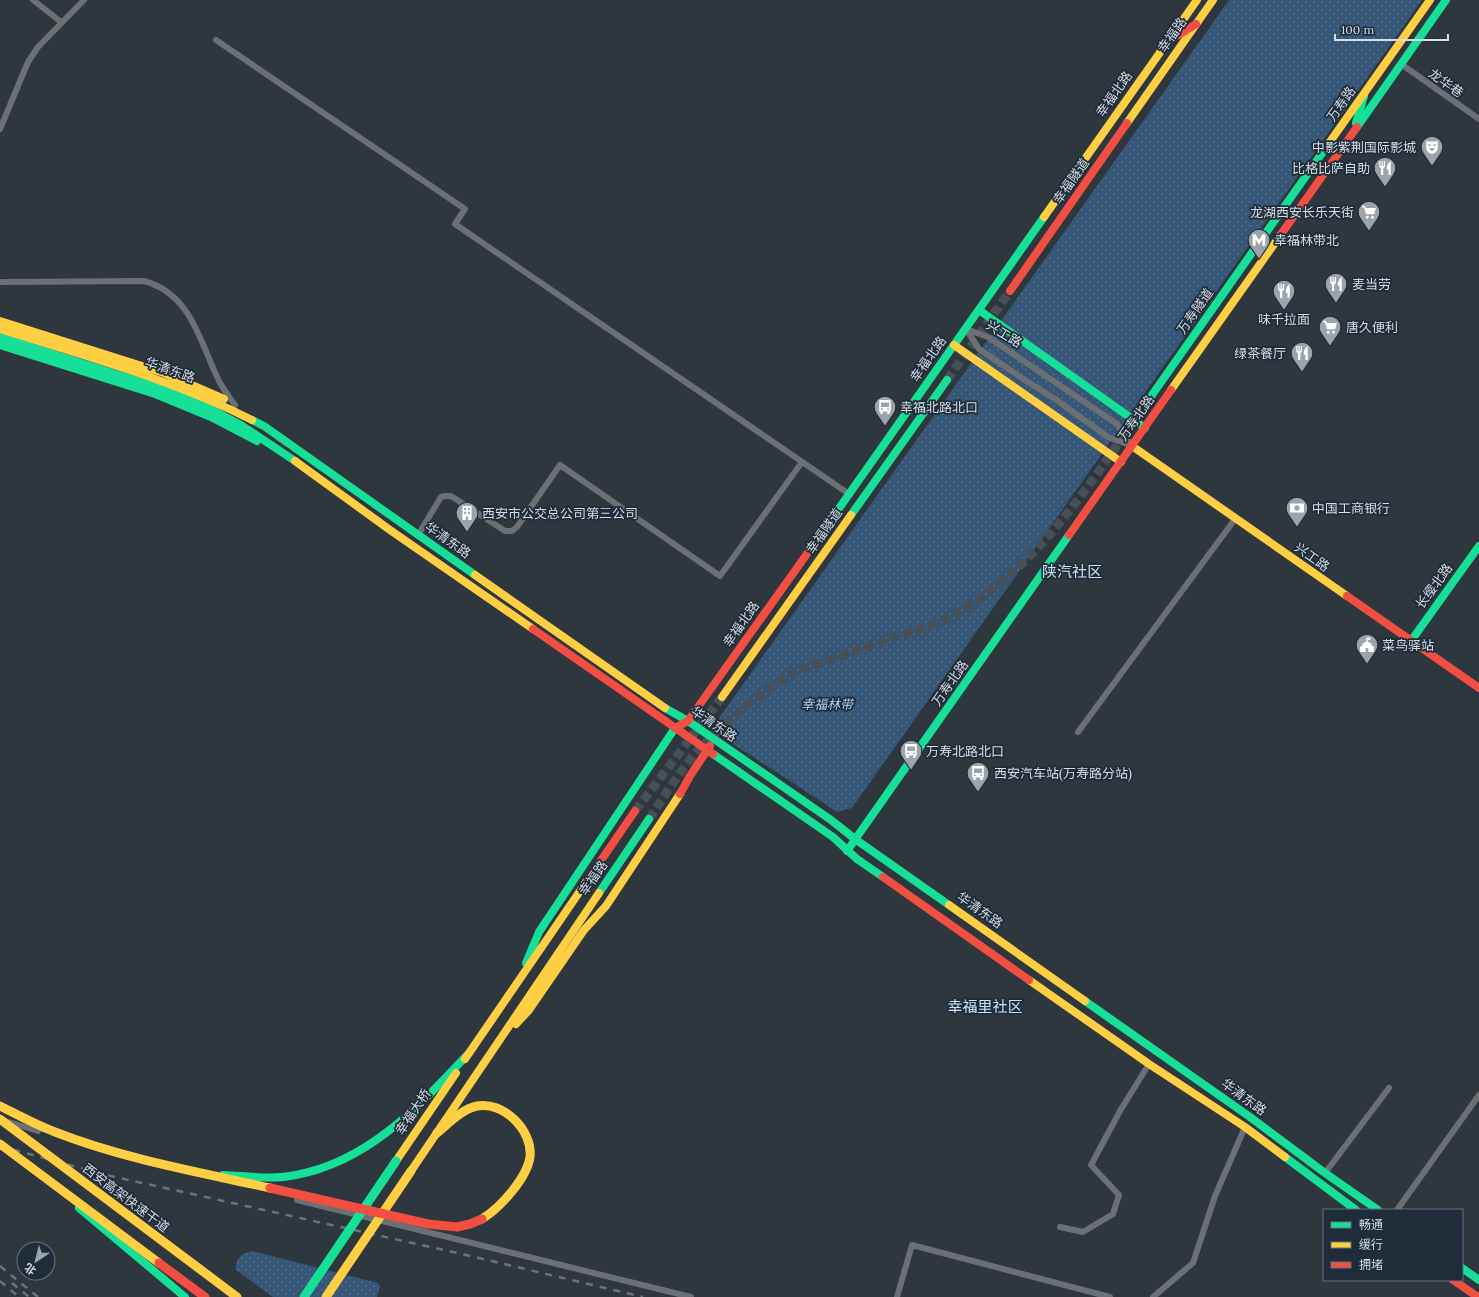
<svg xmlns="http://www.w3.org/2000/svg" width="1479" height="1297" font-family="Lora,'Noto Sans SC',serif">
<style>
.park{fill:url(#park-dots)}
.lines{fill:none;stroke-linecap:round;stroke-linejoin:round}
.primary-tunnel{stroke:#474f57;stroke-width:9;stroke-dasharray:9 4.5;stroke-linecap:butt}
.street{stroke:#6c7074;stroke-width:6}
.fast{stroke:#16e098;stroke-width:8}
.slow{stroke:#ffcf43;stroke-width:8}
.jam{stroke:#f24e42;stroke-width:8}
.rail{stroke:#6e7277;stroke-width:2.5;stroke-dasharray:7 7;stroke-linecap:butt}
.fast-bridge{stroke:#16e098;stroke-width:9}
.slow-bridge{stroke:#ffcf43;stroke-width:9}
.jam-bridge{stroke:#f24e42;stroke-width:9}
.labels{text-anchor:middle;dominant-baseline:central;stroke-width:3.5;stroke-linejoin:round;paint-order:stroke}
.street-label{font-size:13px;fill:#d5dde6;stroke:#1f2c39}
.poi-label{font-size:13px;fill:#d5dde6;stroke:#1f2c39;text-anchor:start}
.park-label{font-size:13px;font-style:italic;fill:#b1d1f3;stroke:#1f2c39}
.quarter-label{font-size:15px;fill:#cce2f9;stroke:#1f2c39}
</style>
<defs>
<pattern id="park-dots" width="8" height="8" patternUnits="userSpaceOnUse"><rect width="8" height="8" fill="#355677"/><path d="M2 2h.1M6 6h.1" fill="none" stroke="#516e8a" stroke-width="1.8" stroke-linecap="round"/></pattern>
</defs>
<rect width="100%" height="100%" fill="#2e363e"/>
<path class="park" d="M1229,0H1422L852,808L837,812L718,734L719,718Z
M252,1251L378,1283L380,1286L377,1297H273L236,1270C236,1257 240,1255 252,1251Z"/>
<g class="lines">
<path class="primary-tunnel" d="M947,380L1010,291
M635,811L722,697
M649,819C663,798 677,776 694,755C702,745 713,736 723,727C747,705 775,679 806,668C835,657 864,648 893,638C917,631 941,623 962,610C1046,560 1097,472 1152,395"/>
<path class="street" d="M33,0L61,22
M216,40L465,209L455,224L849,494
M1401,64L1479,119
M0,129L28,62L38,47L84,0
M0,282L144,281C192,294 200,343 219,381C224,390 229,397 235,405
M966,329L988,337L1117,424L1132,446
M966,329L979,349L1028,382L1055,399L1108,437L1132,446
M418,535L441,497L445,496H451L505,531H512L517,527L560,465L720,576L802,462
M1078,732L1235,519
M9,1122L38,1131
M1325,1173L1389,1088
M297,1200L691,1297
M1397,1210L1479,1095
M1060,1227L1083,1232L1113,1214L1119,1195L1091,1165L1120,1111L1149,1064
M897,1297L912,1245L1110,1297
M1153,1297L1193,1263L1215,1196L1245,1127"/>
<path class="fast" d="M1356,123L1364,96
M1357,127L1446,0
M979,310L1145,428
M0,337L166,390L203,405L241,425L295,461
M0,345L155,394L211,417L257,441
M1152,395L1327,146
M252,420L264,426L475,575
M851,515L947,380
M809,551L1044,217
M1411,641L1479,546
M665,708L688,721L831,820L855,839L949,905
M713,754L833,837L857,859L883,877
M847,851L1069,535
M599,893L649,819
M526,963L539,932L675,728
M1085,1001L1250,1117L1325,1173L1378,1210
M1285,1157L1356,1210
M223,1175C247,1176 272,1180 296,1175C370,1161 420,1105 469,1053
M79,1208L185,1297
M1462,1268L1479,1280"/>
<path class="slow" d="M1127,123L1213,0
M1327,146L1430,0
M1044,217L1197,0
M0,321L164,373L224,399
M0,329C85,356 172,379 252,420
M954,345L1121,462
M1171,390L1282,233
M1132,446L1347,596
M295,461L390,530L533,629
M475,575L665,708
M722,697L851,515
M949,905L1085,1001
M1029,980L1149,1064L1245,1127L1285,1157
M516,1024L529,1010L584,930L606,906L680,794
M465,1059L591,875
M396,1161L456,1073
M411,1171L599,893"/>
<path class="jam" d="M1170,40L1196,24
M1282,233L1357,127
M1010,291L1127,123
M1069,535L1171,390
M1347,596L1479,688
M533,629L713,754
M675,728L688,721L809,551
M680,794L690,776L710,746
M591,875L635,811
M883,877L1029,980
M1453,1280L1478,1297"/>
<path class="rail" d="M0,1146L102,1174L462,1254L643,1297
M0,1266L38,1297
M0,1281L19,1297
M12,1283L29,1297"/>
<path class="fast-bridge" d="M304,1297L396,1161"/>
<path class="slow-bridge" d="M0,1106C18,1115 36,1125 55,1132C124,1159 198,1172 270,1188
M0,1119L237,1297
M437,1133C449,1123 462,1109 477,1106C503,1101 533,1130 530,1157C527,1178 500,1208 482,1219
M0,1144L159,1263
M326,1297L411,1171"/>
<path class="jam-bridge" d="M270,1188L428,1224L457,1227L470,1224L482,1219
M159,1263L205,1297"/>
</g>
<defs>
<g id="theatre-pin" transform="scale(1.15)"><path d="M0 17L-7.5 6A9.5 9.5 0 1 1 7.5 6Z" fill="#9ba3ab" stroke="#1f2c39"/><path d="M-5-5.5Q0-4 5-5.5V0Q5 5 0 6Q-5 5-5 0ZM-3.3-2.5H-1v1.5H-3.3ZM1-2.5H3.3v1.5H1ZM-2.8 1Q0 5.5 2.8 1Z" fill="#fff"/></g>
<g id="restaurant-pin" transform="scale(1.15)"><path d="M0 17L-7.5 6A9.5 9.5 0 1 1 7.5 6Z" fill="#9ba3ab" stroke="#1f2c39"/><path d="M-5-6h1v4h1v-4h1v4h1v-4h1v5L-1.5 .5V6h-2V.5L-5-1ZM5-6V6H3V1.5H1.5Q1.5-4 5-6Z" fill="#fff"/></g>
<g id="supermarket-pin" transform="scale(1.15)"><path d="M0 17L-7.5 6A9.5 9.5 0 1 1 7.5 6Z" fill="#9ba3ab" stroke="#1f2c39"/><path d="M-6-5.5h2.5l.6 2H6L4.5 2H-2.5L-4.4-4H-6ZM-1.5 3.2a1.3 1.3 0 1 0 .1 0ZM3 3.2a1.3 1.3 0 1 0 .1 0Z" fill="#fff"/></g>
<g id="metro-pin" transform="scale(1.15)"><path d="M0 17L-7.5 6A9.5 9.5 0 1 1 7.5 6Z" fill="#9ba3ab" stroke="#1f2c39"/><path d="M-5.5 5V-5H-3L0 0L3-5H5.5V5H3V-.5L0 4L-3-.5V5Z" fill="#fff"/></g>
<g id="bus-pin" transform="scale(1.15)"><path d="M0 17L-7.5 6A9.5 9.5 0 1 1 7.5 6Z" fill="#9ba3ab" stroke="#1f2c39"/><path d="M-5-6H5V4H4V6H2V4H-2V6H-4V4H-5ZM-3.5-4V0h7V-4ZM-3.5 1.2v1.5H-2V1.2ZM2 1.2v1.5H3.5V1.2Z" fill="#fff"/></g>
<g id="bank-pin" transform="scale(1.15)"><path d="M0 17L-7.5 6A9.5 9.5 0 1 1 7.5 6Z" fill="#9ba3ab" stroke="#1f2c39"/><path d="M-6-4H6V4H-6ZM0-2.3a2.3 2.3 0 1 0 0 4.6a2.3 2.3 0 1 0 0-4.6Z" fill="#fff"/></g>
<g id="building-pin" transform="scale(1.15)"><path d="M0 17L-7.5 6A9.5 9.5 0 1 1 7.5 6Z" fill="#9ba3ab" stroke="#1f2c39"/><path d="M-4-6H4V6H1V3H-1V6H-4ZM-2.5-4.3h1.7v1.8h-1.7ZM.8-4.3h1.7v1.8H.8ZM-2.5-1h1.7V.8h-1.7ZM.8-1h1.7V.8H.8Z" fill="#fff"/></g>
<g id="civic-pin" transform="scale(1.15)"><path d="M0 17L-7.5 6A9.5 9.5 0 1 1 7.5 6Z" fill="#9ba3ab" stroke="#1f2c39"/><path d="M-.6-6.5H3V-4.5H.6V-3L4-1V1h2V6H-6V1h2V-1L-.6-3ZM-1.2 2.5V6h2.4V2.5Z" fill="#fff"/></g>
</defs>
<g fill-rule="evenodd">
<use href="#theatre-pin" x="1432" y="147"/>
<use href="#restaurant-pin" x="1385" y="168"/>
<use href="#supermarket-pin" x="1369" y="212"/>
<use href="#metro-pin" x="1259" y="240"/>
<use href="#restaurant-pin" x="1336" y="284"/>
<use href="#restaurant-pin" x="1284" y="291"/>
<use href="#supermarket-pin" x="1330" y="327"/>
<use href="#restaurant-pin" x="1302" y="353"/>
<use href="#bus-pin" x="885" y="407"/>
<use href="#bank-pin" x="1297" y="508"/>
<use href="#building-pin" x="467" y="513"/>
<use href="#civic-pin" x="1367" y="645"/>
<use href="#bus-pin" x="911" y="751"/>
<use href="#bus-pin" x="978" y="773"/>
</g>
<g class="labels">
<g class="street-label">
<text transform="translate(1172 35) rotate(-55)">幸福路</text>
<text transform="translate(1446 83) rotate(35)">龙华巷</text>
<text transform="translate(1114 94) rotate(-55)">幸福北路</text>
<text transform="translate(1341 104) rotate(-55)">万寿路</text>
<text transform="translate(1071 181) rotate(-55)">幸福隧道</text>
<text transform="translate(1195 311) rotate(-55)">万寿隧道</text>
<text transform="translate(1004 334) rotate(31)">兴工路</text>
<text transform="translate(928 359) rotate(-55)">幸福北路</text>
<text transform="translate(170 370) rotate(19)">华清东路</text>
<text transform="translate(1136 418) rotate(-55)">万寿北路</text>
<text transform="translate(824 531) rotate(-55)">幸福隧道</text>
<text transform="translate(448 540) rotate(35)">华清东路</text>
<text transform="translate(1312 557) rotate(35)">兴工路</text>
<text transform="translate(1434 586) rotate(-54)">长缨北路</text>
<text transform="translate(741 624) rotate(-55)">幸福北路</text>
<text transform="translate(950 683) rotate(-55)">万寿北路</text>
<text transform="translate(714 724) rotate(34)">华清东路</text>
<text transform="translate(593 878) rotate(-55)">幸福路</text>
<text transform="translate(980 910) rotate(35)">华清东路</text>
<text transform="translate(1244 1097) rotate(36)">华清东路</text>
<text transform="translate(413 1112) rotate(-56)">幸福大桥</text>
<text transform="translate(126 1198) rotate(37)">西安高架快速干道</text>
</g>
<g class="poi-label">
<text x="1416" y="147" text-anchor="end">中影紫荆国际影城</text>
<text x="1370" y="168" text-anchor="end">比格比萨自助</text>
<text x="1354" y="212" text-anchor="end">龙湖西安长乐天街</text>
<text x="1274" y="240">幸福林带北</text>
<text x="1352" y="284">麦当劳</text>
<text x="1284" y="319" text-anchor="middle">味千拉面</text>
<text x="1346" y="327">唐久便利</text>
<text x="1286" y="353" text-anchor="end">绿茶餐厅</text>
<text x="900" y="407">幸福北路北口</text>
<text x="1312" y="508">中国工商银行</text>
<text x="482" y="513">西安市公交总公司第三公司</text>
<text x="1382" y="645">菜鸟驿站</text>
<text x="926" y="751">万寿北路北口</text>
<text x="994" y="773">西安汽车站(万寿路分站)</text>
</g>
<g class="park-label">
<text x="827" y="704">幸福林带</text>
</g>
<g class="quarter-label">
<text x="1072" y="571">陕汽社区</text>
<text x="985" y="1006">幸福里社区</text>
</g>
</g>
<rect x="1323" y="1209" width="140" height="72" fill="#1f2c39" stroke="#68737e"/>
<rect x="1331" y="1222" width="20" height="6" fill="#16e098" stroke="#68737e"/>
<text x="1359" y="1229" font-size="12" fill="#d5dde6">畅通</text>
<rect x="1331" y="1242" width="20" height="6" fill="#ffcf43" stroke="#68737e"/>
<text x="1359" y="1249" font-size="12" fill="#d5dde6">缓行</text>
<rect x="1331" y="1262" width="20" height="6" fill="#f24e42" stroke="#68737e"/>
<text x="1359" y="1269" font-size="12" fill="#d5dde6">拥堵</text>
<g transform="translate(36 1261) rotate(215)"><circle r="19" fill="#1f2c39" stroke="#68737e"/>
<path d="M0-3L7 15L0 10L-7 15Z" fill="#9ba3ab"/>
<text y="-6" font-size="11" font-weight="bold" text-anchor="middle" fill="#d5dde6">北</text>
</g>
<path d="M1335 34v6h113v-6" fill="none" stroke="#d5dde6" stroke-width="2"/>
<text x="1341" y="34" font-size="12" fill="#d5dde6" stroke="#1f2c39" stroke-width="3" paint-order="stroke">100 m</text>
</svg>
